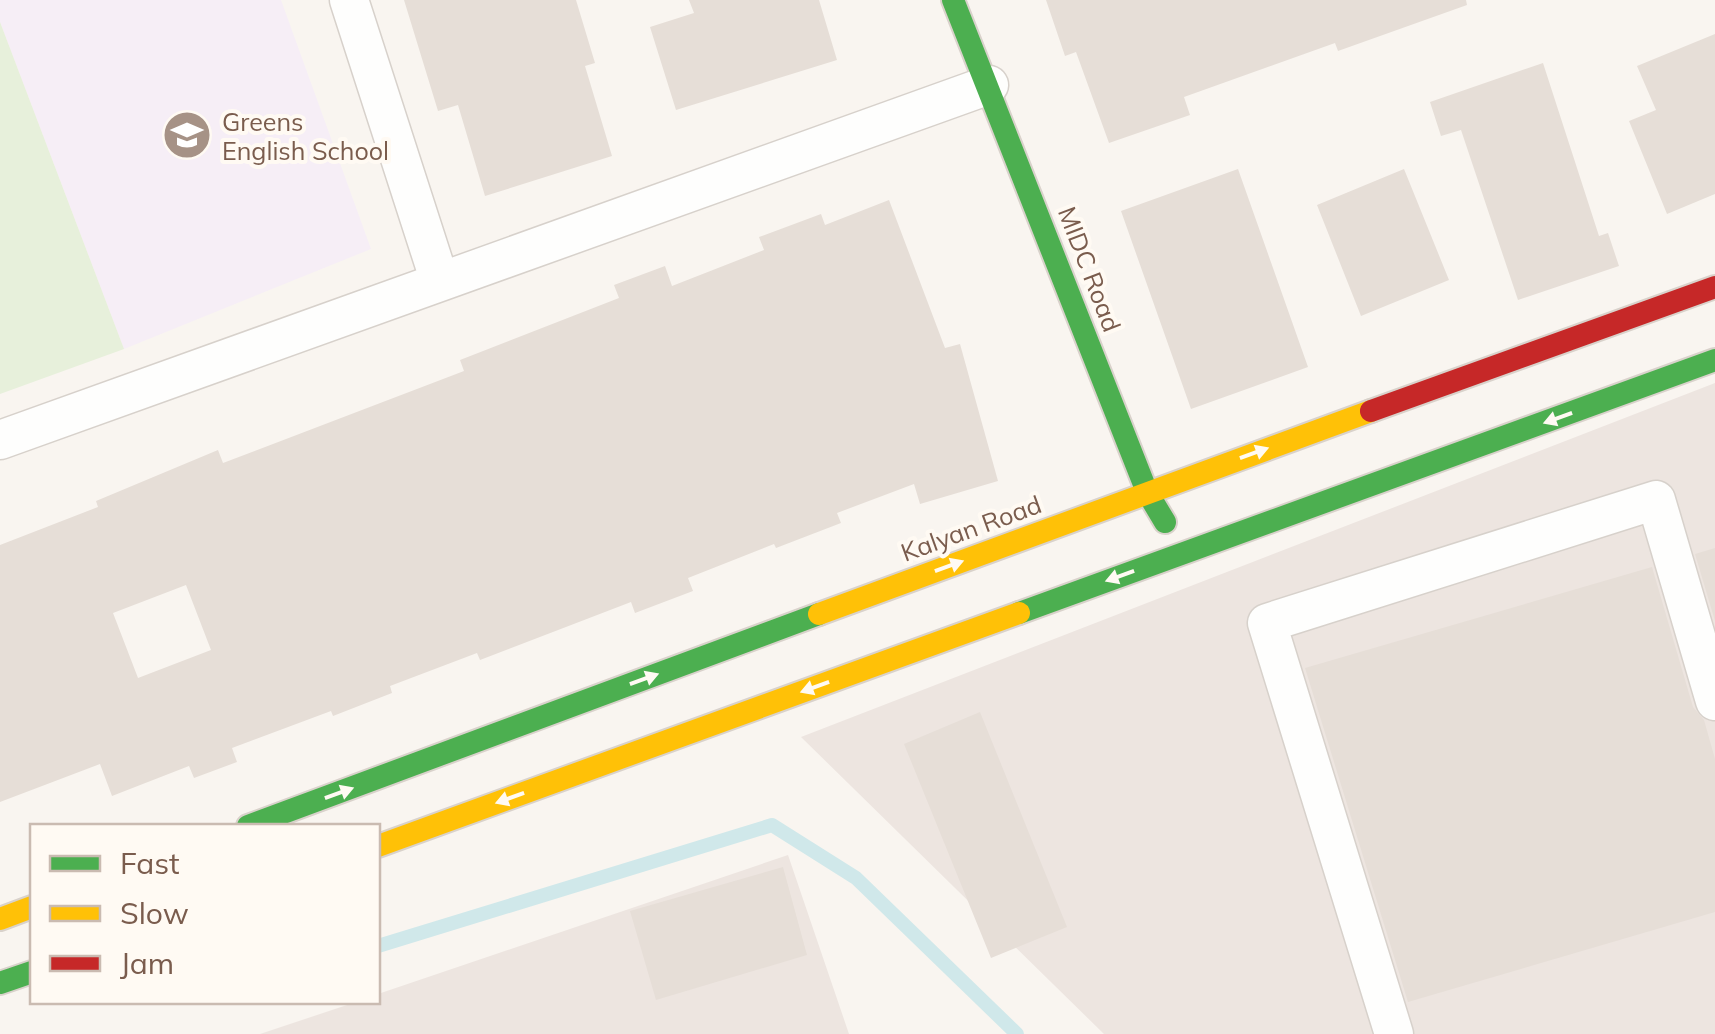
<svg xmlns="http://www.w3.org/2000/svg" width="1715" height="1034" font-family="Mulish,sans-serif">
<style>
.industrial{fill:#ede5e0}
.education{fill:#f6eef6}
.green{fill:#e7f0db}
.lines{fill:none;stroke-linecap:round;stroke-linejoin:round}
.stream{stroke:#d0e8ea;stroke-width:14}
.building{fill:#e6ded7;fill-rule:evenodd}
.street-casing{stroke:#d7d1cb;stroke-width:41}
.fast-casing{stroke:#d9d2cb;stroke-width:26}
.slow-casing{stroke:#d9d2cb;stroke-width:26}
.jam-casing{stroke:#d9d2cb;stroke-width:26}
.street{stroke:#fefefd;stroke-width:38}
.fast{stroke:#4caf50;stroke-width:22}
.slow{stroke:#ffc107;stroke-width:22}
.jam{stroke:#c62828;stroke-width:22}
.oneway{fill:#fffaf3}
.labels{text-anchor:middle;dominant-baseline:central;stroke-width:8;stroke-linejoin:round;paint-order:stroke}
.poi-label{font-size:25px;fill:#7a5c4d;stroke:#fffaf3;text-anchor:start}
.street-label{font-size:25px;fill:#7a5c4d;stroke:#fffaf3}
</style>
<rect width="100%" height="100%" fill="#f9f5f0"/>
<path class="industrial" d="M1715,383V1034H1104L801,737Z
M788,855L849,1034H260L356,1002H378V994Z"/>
<path class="education" d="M0,0H281L371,249L124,349L0,22Z"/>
<path class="green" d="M0,22L124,349L0,394Z"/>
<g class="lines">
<path class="stream" d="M378,946L772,825L856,878L1017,1034"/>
</g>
<path class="building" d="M404,0H576L595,63L585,66L612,156L485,196L458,105L438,111Z
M689,0H819L837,60L676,110L650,27L694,13Z
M1046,0H1466L1467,5L1338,51L1335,43L1184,97L1190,115L1109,143L1076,52L1065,56Z
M1715,34V194L1667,214L1629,121L1656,110L1637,66Z
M1543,63L1599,236L1608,233L1619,266L1518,300L1461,130L1441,136L1430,102Z
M1238,169L1308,367L1191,409L1121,211Z
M1404,169L1449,280L1361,316L1317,205Z
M889,200L945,348L960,344L998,481L920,504L914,484L837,513L841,523L776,548L774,544L688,578L693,591L635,613L631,602L480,660L477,653L390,686L392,693L333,716L331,711L232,748L237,762L194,778L189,766L112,796L100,764L0,802V545L98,507L96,501L218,450L223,463L464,371L460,360L619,298L614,285L665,266L672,286L764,250L759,237L821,214L825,225ZM186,585L211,650L138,678L113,613Z
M1715,548V621L1695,554Z
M1652,567L1693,707L1704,720L1715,759V912L1408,1002L1305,668Z
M980,712L1067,927L991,958L904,744Z
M783,867L807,955L656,1000L630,911Z"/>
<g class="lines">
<g class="street-casing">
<path id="street" d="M349,0L440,282
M0,440L989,85
M1394,1034L1267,623L1656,500L1715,701"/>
</g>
<g class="fast-casing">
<path id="fast" d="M953,0L1147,492L1165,522
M1019,613L1715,360
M248,826L819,614
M0,983L32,972"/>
</g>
<g class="slow-casing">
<path id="slow" d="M819,614L1371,411
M378,846L1019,613
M0,919L32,907"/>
</g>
<g class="jam-casing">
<path id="jam" d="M1371,411L1715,287"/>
</g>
<use href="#street" class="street"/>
<use href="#fast" class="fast"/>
<use href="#slow" class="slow"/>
<use href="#jam" class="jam"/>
</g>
<defs><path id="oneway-solid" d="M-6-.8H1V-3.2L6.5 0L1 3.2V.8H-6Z" transform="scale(2.5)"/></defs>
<g class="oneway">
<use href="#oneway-solid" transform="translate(1558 418) rotate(160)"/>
<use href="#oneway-solid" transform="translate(1254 453) rotate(-20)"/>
<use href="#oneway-solid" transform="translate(949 566) rotate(-20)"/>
<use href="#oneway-solid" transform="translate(1120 576) rotate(160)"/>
<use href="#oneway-solid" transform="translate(644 679) rotate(-20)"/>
<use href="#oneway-solid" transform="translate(815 687) rotate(160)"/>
<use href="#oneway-solid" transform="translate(339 793) rotate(-20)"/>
<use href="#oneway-solid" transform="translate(510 798) rotate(160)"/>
</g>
<defs>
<g id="school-disc" transform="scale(2.5)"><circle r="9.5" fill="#a69286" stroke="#fffaf3"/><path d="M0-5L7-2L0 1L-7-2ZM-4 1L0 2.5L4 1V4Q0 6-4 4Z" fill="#fff"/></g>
</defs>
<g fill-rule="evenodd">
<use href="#school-disc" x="187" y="135"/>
</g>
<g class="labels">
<g class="poi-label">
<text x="222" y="121">Greens<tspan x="222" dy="29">English School</tspan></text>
</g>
<g class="street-label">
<text transform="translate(1090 269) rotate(69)">MIDC Road</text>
<text transform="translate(971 528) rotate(-20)">Kalyan Road</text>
</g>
</g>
<rect x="30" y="824" width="350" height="180" fill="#fffaf3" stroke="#cabbb1" stroke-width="2.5"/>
<rect x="50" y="856" width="50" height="15" fill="#4caf50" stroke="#cabbb1" stroke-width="2.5"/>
<text x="120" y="874" font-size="30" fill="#7a5c4d">Fast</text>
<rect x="50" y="906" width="50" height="15" fill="#ffc107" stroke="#cabbb1" stroke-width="2.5"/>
<text x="120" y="924" font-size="30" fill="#7a5c4d">Slow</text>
<rect x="50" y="956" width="50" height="15" fill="#c62828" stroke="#cabbb1" stroke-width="2.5"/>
<text x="120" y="974" font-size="30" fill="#7a5c4d">Jam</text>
</svg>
